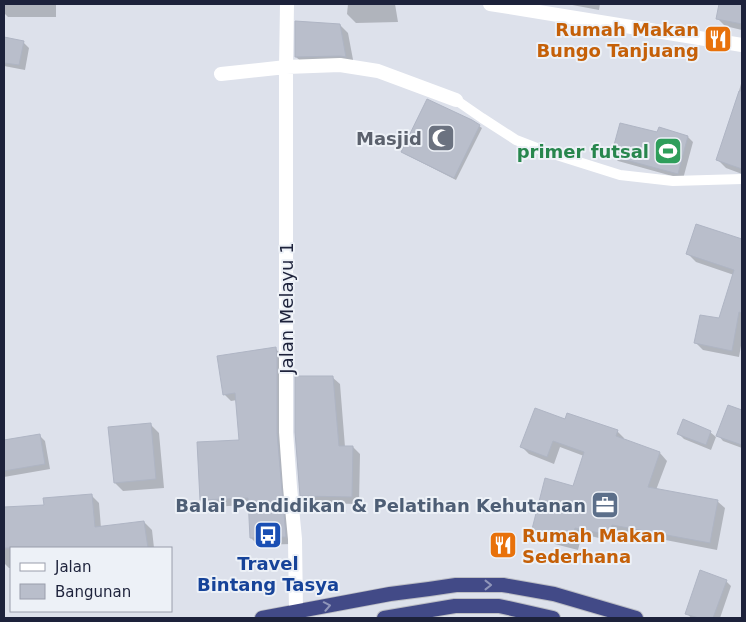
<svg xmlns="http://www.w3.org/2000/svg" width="746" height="622" font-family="'DejaVu Sans',sans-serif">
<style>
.shadow{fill:#0003}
.building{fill:#b9becb;stroke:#afb5c4}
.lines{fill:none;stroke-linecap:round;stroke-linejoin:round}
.trunk-casing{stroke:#bbbdc4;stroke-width:16}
.service{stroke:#fff;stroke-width:10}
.minor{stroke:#fff;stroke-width:14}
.trunk{stroke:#424a87;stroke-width:14}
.oneway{stroke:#8f95b9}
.labels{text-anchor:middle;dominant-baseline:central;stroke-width:4;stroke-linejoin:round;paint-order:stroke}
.food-label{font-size:18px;font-weight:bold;fill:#c56008;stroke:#edf1f7;text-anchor:end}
.worship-label{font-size:18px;font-weight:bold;fill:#5b616d;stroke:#edf1f7;text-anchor:end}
.leisure-label{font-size:18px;font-weight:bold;fill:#27864d;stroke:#edf1f7;text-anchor:end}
.street-label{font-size:18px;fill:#1d223b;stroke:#edf1f7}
.service-label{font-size:18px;font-weight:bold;fill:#4e5e75;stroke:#edf1f7;text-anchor:end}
.transit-label{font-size:18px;font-weight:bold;fill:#164399;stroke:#edf1f7}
</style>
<rect width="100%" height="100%" fill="#dde1eb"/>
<path class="shadow" d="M4,4H56V17H8L4,13Z
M348,4H395L398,22L356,23L347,14Z
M567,4H600L599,10Z
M720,4H742V30L725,26L717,18Z
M340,25L348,33L354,65H305L296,57Z
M4,38L23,42L29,48L25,70L4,66Z
M742,80V174L726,168L718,160L730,124Z
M479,126L482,128L456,180L405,154L403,152Z
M659,129L688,137L693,142L683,179L618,161L612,155L658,134Z
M697,225L742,240V340L739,357L703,350L696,343L720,320L734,275L696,262L688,254Z
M275,348L282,356L292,544L258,545L251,538L250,505L208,507L201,500L240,442L237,400L231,401L224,394Z
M332,377L340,384L345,447H353L360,454L359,504L308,503L301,495Z
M728,406L742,411V448L723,441L718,435Z
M566,420L617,431L624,438L623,440L660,453L667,461L656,490L717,501L725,508L717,550L619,531L616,542L582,534L578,550L539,540L532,532L574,487L584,456L560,447L554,464L529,454L522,447Z
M150,424L159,433L164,488L123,491L115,483Z
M710,432L716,437L711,450L684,439L678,433Z
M40,436L45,441L50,469L4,477V441Z
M91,495L99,503L101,528L144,522L152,530L154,548H11V568H9L4,563V508L45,507Z
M726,581L731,586L720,618H691L687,613Z"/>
<path class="building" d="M719,4H742V24L716,19Z
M295,21L340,24L346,57L340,56L295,57Z
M4,37L24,41L19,65L4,63Z
M739,91H742V169L716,160Z
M427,99L472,120L480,125L454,178L401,152Z
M620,123L657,132L659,127L688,136L678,174L611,156Z
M696,224L742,239V313L739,312L732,351L694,343L700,315L719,318L734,270L686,254Z
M276,347L277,357V433L286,537L250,538L248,498L200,500L197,442L239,440L235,393L223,395L217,356Z
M295,376H333L339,446H353L352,497L300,496L295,432Z
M728,405L742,410V445L716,436Z
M535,408L565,419L567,413L618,430L616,436L660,452L648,487L718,500L710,543L612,525L609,535L575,528L571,544L531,533L545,478L573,486L584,452L553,441L547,457L520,447Z
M683,419L711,431L706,445L677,434Z
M151,423L156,479L114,483L108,427Z
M40,434L45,464L4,471V440Z
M92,494L95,527L144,521L148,548H4V507L44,505L43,498Z
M700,570L727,580L713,618H699L685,614Z"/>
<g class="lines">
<g class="trunk-casing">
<path id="trunk" d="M262,618L390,594L429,589L456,585H503L554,594L636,618
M384,618L455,606H499L553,618"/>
</g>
<path class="service" d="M456,100L482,118L516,140L547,152L620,175L673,181L742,179"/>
<path class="minor" d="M287,4L286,67V432L290,487L295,539L296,612
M490,4L742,45
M221,74L286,67L340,65L378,71L456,100"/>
<use href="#trunk" class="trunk"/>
</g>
<defs><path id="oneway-chevron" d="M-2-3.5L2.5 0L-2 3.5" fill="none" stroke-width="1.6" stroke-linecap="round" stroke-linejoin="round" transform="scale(1.25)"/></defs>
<g class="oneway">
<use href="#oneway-chevron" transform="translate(488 585)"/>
<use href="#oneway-chevron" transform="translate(327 606) rotate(-11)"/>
</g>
<defs>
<g id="restaurant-square" transform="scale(1.4375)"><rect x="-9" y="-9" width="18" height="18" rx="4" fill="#e8710a" stroke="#edf1f7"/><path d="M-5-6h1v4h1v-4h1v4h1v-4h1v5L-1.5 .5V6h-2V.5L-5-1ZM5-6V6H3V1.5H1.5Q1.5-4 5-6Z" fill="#fff"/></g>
<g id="mosque-square" transform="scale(1.4375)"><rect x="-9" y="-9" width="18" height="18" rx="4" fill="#6b7280" stroke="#edf1f7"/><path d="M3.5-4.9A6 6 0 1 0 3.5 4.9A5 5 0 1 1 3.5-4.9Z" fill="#fff"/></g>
<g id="stadium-square" transform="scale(1.4375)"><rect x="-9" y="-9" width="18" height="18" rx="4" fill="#2e9e5b" stroke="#edf1f7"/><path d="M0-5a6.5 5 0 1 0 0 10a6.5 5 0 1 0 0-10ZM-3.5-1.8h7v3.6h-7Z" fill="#fff"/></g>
<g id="office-square" transform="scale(1.4375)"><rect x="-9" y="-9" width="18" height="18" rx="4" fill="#5c6f8a" stroke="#edf1f7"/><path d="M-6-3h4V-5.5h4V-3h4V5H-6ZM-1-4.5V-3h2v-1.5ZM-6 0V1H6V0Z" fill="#fff"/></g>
<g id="bus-square" transform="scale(1.4375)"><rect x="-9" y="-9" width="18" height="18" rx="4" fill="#1a4fb4" stroke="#edf1f7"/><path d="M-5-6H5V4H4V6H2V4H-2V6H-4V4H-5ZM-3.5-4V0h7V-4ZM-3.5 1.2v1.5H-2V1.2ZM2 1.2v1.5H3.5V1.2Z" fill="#fff"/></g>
</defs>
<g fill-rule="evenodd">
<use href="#restaurant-square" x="718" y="39"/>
<use href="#mosque-square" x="441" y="138"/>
<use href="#stadium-square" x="668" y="151"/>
<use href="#office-square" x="605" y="505"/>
<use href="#bus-square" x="268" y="535"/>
<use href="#restaurant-square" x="503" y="545"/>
</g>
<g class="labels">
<g class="food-label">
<text x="699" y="29">Rumah Makan<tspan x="699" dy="21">Bungo Tanjuang</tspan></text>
<text x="522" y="535" text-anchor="start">Rumah Makan<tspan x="522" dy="21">Sederhana</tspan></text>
</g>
<g class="worship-label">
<text x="422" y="138">Masjid</text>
</g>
<g class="leisure-label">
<text x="649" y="151">primer futsal</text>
</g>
<g class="street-label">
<text transform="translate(286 308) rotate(-90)">Jalan Melayu 1</text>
</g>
<g class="service-label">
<text x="586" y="505">Balai Pendidikan &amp; Pelatihan Kehutanan</text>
</g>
<g class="transit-label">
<text x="268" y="563">Travel<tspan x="268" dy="21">Bintang Tasya</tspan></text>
</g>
</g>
<rect width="746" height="622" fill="none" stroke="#1d223b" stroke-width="10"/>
<rect x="10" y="547" width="162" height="65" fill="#edf1f7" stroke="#9a9eac"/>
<rect x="20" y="563" width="25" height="8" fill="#ffffff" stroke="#9a9eac"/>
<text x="55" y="572" font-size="15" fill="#1d223b">Jalan</text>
<rect x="20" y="584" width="25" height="15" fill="#b9becb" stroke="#9a9eac"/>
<text x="55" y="597" font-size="15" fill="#1d223b">Bangunan</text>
</svg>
